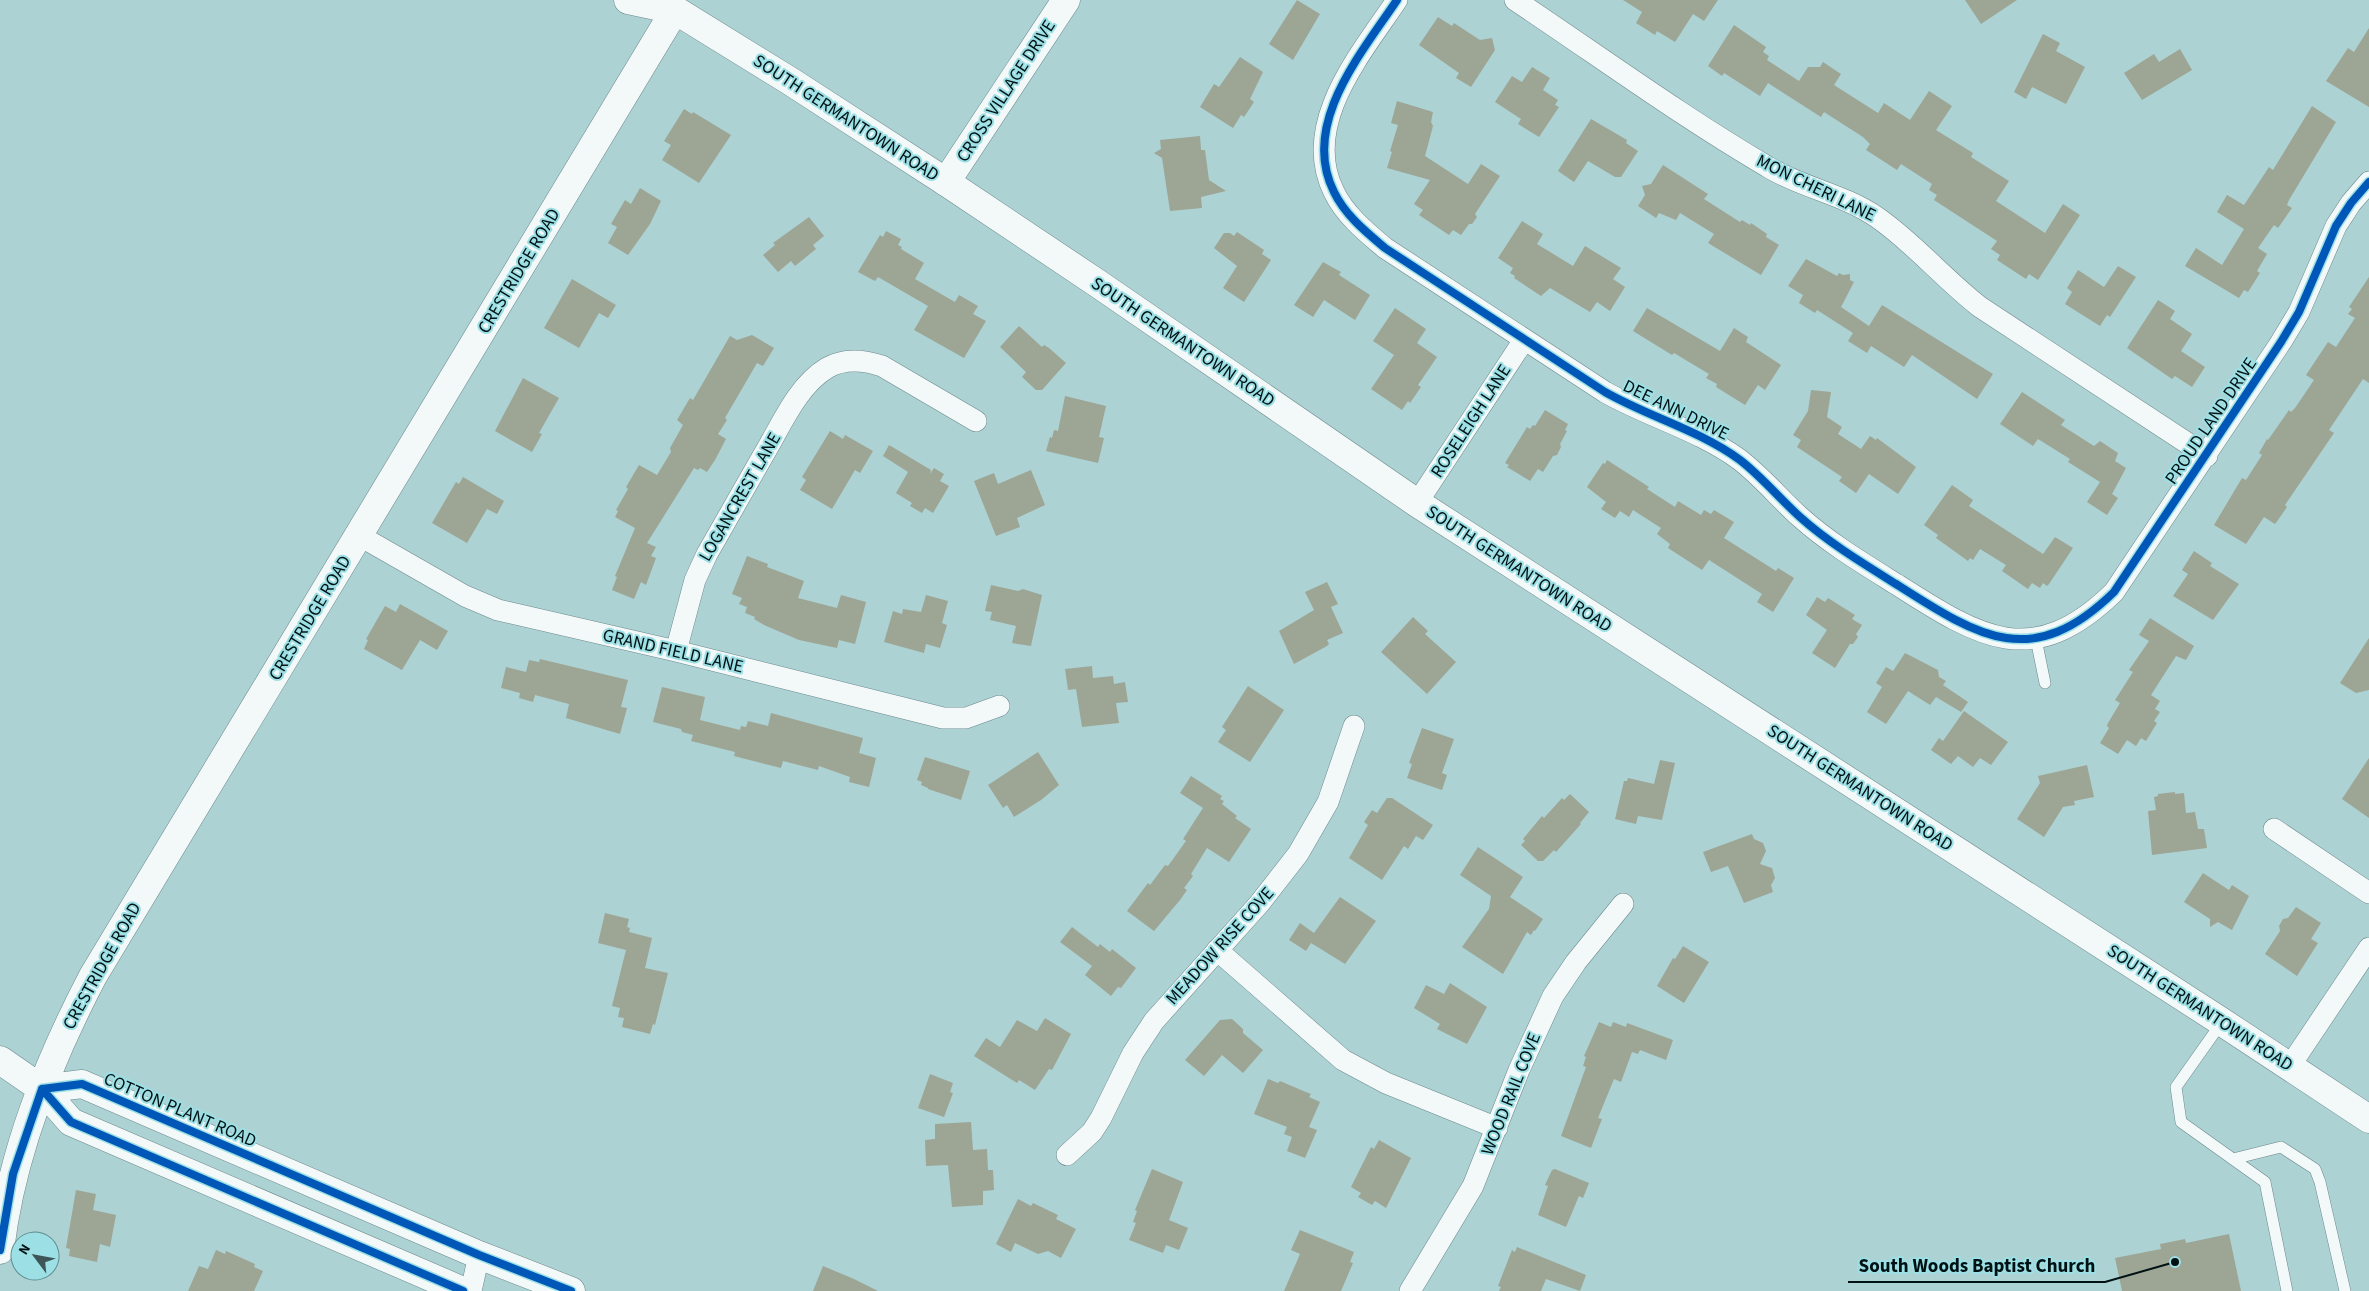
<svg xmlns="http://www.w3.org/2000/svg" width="2369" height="1291" font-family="'Source Sans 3',sans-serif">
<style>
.building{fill:#9da595}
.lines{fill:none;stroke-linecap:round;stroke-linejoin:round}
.lane-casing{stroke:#6b898b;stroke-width:12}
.street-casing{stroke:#6b898b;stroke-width:22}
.secondary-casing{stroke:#6b898b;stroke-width:29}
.primary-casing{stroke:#6b898b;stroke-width:29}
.lane{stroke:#f3f8f9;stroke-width:11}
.street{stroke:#f3f8f9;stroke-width:21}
.secondary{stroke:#f3f8f9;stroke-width:28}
.primary{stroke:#f3f8f9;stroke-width:28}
.cycleway-casing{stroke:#9ce0e5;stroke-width:11}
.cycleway{stroke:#0057b8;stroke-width:8}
.labels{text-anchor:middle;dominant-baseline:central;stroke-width:4;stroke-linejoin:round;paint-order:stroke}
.street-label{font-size:18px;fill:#001113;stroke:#9ce0e5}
.leader{fill:none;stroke:#001113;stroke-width:2}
.callout-dot{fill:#001113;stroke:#9ce0e5;stroke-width:2}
.callout-label{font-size:19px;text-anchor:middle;font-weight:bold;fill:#001113;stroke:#9ce0e5;stroke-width:4;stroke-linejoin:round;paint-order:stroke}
</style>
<rect width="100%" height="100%" fill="#add2d4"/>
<path class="building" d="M1297,0L1320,14L1293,60L1269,44Z
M1623,0H1718L1704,21L1693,14L1675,42L1657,31L1655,35L1636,23L1642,12Z
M1965,0H2017L1981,24Z
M1438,17L1452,26L1454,23L1480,40L1492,38L1495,50L1471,87L1456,78L1459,73L1419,45Z
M1734,25L1766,47L1763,52L1769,56L1767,60L1799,81L1808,67H1820L1823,62L1841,74L1834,85L1878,113L1884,103L1910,120L1929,91L1952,106L1936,130L1973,153L1971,157L2009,181L1996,201L2045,233L2063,204L2080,215L2038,280L2029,274L2026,279L1997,260L2000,255L1991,249L1997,241L1934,200L1937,195L1929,190L1932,184L1901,164L1897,170L1866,150L1870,144L1863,137L1824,112L1821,117L1768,83L1760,96L1724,73L1722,76L1708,66Z
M2369,28V107L2326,81L2348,48L2354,52Z
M2043,34L2060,43L2056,51L2085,67L2066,104L2032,87L2026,99L2014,92Z
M2180,49L2192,70L2142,100L2124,73L2154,54L2159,62Z
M1240,57L1263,72L1250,99L1254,102L1244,117L1241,115L1233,128L1200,107L1214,84L1219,87Z
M1532,67L1550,78L1543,90L1558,100L1555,105L1559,107L1539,137L1518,124L1521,119L1495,102L1512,76L1522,82Z
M1397,101L1433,112L1431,122L1433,126L1425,156L1468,184L1481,164L1500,176L1475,214L1477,217L1472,224H1469L1461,235L1453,230L1449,235L1419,215L1423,210L1414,204L1430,180L1387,168L1392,152L1390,151L1398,125L1391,123Z
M2312,106L2336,122L2289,200L2287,205L2292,208L2278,228L2274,225L2258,248L2267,254L2257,271L2260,273L2248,292L2244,290L2239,298L2185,266L2196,248L2222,265L2244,229L2217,212L2227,195L2244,205L2269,167L2273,170Z
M684,109L692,114L693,112L731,135L699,183L662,160L671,145L664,141Z
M1591,119L1627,140L1626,143L1638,151L1621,177H1615L1588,161L1574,182L1558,171Z
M1200,136L1201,150H1205L1209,180L1226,191L1201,197L1202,208L1170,211L1162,158L1154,153L1161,149L1160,140Z
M1663,165L1708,194L1704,199L1740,222L1742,220L1750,225L1751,223L1767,234L1766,237L1779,245L1761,275L1708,243L1714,234L1680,213L1676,220L1659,213L1656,218L1638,206L1645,195L1642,186L1651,184Z
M640,188L661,201L650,224L628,255L608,243L617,227L611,224L625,200L631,204Z
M809,217L824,236L813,245L816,249L795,266L791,261L778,272L763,255L775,245L773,243Z
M1522,221L1543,234L1537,244L1573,266L1585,246L1621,268L1613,279L1625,287L1610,311L1597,302L1590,312L1550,288L1541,296L1514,278L1515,276L1510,273L1513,268L1498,258Z
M886,231L901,239L898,245L902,247L901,249L924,263L915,279L955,302L959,295L978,306L973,314L986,321L964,358L914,330L928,306L878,277L875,281L858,272L880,235L883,237Z
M1237,232L1264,250L1262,254L1271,260L1244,302L1223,288L1237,266L1214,248L1224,233H1230L1234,236Z
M1806,259L1837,276L1839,273L1843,275L1850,274V280L1854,282L1841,307L1869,326L1882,305L1993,374L1977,399L1912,355L1904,367L1871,346L1867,353L1848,341L1853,333L1817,310L1815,313L1799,303L1803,295L1788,286Z
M1323,262L1341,272L1339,275L1370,295L1355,320L1324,300L1313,317L1294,305Z
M2118,266L2136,277L2110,317L2107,315L2100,326L2065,304L2072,292L2067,288L2078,270L2104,287Z
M2369,277V383L2363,379L2329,430L2334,433L2285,505L2287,507L2278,520L2275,524L2264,517L2246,544L2214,525L2242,478L2246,480L2262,455L2259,453L2267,439L2268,440L2289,410L2291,412L2295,408L2314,380L2306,375L2328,342L2336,347L2355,318L2348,314L2352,309L2349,307Z
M572,279L616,305L608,318L599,313L579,348L544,328Z
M2158,300L2175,311L2170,319L2192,334L2181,351L2205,367L2192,387L2175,376L2172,379L2127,348Z
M1395,308L1426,329L1417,343L1437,357L1418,385L1421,387L1410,403L1408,401L1402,410L1371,389L1394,355L1373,341Z
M1647,308L1720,351L1734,328L1748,337L1746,342L1781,365L1765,390L1758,385L1745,405L1716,387L1717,384L1706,378L1709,374L1674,353L1672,355L1633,331Z
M1019,326L1042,347L1044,345L1049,348L1066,363L1042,390H1036L1022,377L1026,372L1000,347Z
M752,335L774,348L763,366L757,363L725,418L727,420L718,434L726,439L715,460L707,472L700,468L698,470L694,468L647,543L656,547L651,556L656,558L646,585L641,582L634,599L612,590L617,577L615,576L635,528L615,517L618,511L616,510L628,489L626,487L639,465L657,475L671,452L670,448L683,425L677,420L690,398L693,400L730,336L737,340Z
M523,378L559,398L539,433L542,434L532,452L495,431Z
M1811,390L1831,392L1827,417L1842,427L1838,434L1861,449L1870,436L1876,440L1877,438L1916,467L1898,494L1869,474L1856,493L1839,481L1842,477L1797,447L1801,440L1793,435L1808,411Z
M2022,392L2065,420L2061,425L2094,446L2100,441L2118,453L2115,461L2126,468L2112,494L2118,498L2107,515L2087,502L2100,482L2068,462L2070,459L2038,439L2033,446L2000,424Z
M1065,396L1106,406L1099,437L1104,438L1098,463L1046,451L1050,437L1052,438L1054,430L1058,431Z
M1545,410L1568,424L1565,430L1567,431L1560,444L1561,447L1557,455L1553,456L1543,472L1538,469L1530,481L1507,467L1509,465L1505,463L1527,427L1530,429L1533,425L1535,426Z
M830,431L843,439L845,435L873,451L860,473L855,470L832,509L800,490L806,480L802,477Z
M889,445L931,470L930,474L934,468L944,474L940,481L949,486L933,513L925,508L922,513L910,506L912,503L896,493L908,472L883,456Z
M1607,460L1646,485L1649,487L1647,489L1675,507L1678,501L1701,515L1704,510L1711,514L1714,510L1734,522L1724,538L1776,571L1778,568L1794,578L1773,612L1757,602L1762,594L1709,560L1702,570L1668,548L1670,544L1657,534L1661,528L1633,510L1629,517L1620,511L1615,518L1601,509L1606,502L1587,487L1603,463L1605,464Z
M1031,470L1045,505L1017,518L1020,527L996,536L974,481L994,473L998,484Z
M463,477L504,501L497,514L487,509L467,543L432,523L456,482L459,484Z
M1952,485L1973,500L1969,506L2043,554L2055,537L2073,548L2049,584L2047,586L2043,583L2040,588L2032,583L2028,589L2002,571L2006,565L1980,549L1973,560L1970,558L1968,561L1936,538L1938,535L1924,525Z
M2194,551L2212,563L2210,566L2239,584L2213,620L2173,596L2188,574L2182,570Z
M747,556L768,564L767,567L804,581L798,598L837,608L841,595L866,602L855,644L839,640L837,648L799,640L764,625L754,619L755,617L745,613L747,607L739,604L742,598L732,594Z
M1327,582L1338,604L1331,607L1343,633L1327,640L1329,644L1327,646L1294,664L1279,631L1314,610L1305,592Z
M991,585L1018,591L1023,589L1042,595L1031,646L1012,643L1016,626L990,620L992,612L985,611Z
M926,595L948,601L942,623L947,625L940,648L926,644L924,653L884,642L893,611L902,614L903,609L921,612Z
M1817,597L1825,602L1828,598L1855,615L1852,619L1862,625L1856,634L1858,637L1853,644H1850L1835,668L1812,653L1827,630L1806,615Z
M400,604L448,631L437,650L420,640L402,670L364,649L368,640L366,639L385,606L396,612Z
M1413,617L1428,631L1425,634L1456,662L1427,694L1381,652Z
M2150,618L2194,646L2186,660L2176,656L2151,695L2160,701L2155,709L2160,712L2154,721L2157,723L2146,741L2141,738L2136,746L2127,740L2118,754L2100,743L2109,728L2107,726L2108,723L2120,703L2115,700L2133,672L2129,670L2149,641L2139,635Z
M2369,638V690L2356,693L2340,683Z
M1905,653L1938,670L1939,677L1946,681L1943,685L1968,702L1961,712L1936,697L1930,705L1908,691L1886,724L1867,712L1882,687L1876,683L1886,667L1893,671Z
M540,659L628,680L621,707L627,708L620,734L566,718L569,704L535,695L533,702L519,698L520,693L501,688L506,667L526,672L529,660L539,662Z
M1092,666L1093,678L1113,676L1114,684L1125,682L1128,702L1116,703L1119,723L1082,727L1076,689L1068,690L1065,669Z
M1248,686L1284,710L1250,762L1218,742L1226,730L1222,727Z
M662,687L705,697L700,720L740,730L741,726L746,727L748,721L768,726L771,713L863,738L859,753L876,758L869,787L849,782L850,777L819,766L818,770L783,761L781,768L734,756L735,752L691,741L693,735L682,732L681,729L653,722Z
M1964,711L2008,742L1991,765L1980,758L1973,767L1958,756L1951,764L1931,750L1939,738L1943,741Z
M1422,728L1454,739L1442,773L1447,775L1442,790L1407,778L1412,764L1409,763Z
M1038,752L1059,785L1041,800L1014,817L1007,805L1003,808L988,785Z
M925,757L970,771L961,800L928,789V788L921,785L922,782L917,780Z
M2369,758V818L2342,799Z
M1660,760L1675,763L1662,820L1638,816L1636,824L1615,819L1624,781H1627L1628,778L1654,784Z
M2087,765L2094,797L2074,801L2075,805L2063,807L2044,837L2017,819L2040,783L2038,776Z
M1191,776L1222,796L1220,799L1224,801L1222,804L1237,816L1235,818L1251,829L1229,862L1207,848L1191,874L1193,876L1184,888L1187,890L1180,900L1154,931L1127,911L1148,883L1150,885L1165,865L1168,866L1186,841L1183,839L1203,808L1180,793Z
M2175,792V794L2184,793L2186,813L2195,812L2198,829H2204L2207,848L2152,855L2148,811L2156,810L2154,797L2158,796V794Z
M1570,794L1589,812L1580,823L1581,824L1556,852L1554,850L1543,861H1538L1521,845L1525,841L1523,839L1542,816L1544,818L1562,798L1564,800Z
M1387,798H1392L1433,825L1423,840L1416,836L1408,849L1404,846L1382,880L1349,858L1368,825L1364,822L1372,810L1377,813Z
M1752,834L1754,839L1763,843L1766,851L1760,864L1772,868L1775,878L1771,885L1773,892L1744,903L1728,866L1711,872L1703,852Z
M1478,847L1523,877L1510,897L1543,919L1535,931L1534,930L1531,935L1527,932L1503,974L1462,947L1489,909L1491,896L1460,875Z
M2203,873L2229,890L2232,885L2249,896L2232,930L2218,922L2210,927V919L2184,902Z
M1340,897L1376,921L1345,964L1311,943L1306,951L1289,940L1300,923L1314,933Z
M2296,907L2321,923L2311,939L2318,943L2297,976L2265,954L2280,931L2279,926L2283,919L2288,918Z
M605,913L629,919L627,927L630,928L629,932L652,938L645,968L668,973L655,1025L653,1024L650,1034L622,1027L624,1018L618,1017L620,1008L612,1006L626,950L598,943Z
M1072,927L1098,947L1100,944L1110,952L1112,949L1136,968L1121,988L1118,987L1111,996L1085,975L1092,966L1060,942Z
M1683,946L1709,962L1684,1003L1657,986L1673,958L1675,959Z
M1450,983L1487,1007L1467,1044L1437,1029L1440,1024L1414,1008L1426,985L1444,994Z
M1045,1018L1071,1034L1052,1070L1049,1069L1035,1090L1019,1080L1017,1083L974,1056L986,1038L1000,1047L1017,1020L1037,1031Z
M1232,1019L1243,1029V1033L1263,1050L1243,1073L1222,1055L1204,1076L1185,1060L1220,1020Z
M1599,1022L1611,1027L1613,1022L1626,1027L1627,1023L1673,1040L1666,1060L1640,1050L1638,1054L1632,1052L1621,1082L1614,1079L1598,1118L1602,1119L1591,1148L1561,1136L1586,1067L1583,1066L1586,1057L1584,1056Z
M930,1074L953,1083L950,1092L953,1093L944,1117L918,1108Z
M1268,1079L1278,1083L1280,1081L1301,1090L1311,1094L1309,1097L1320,1102L1309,1127L1317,1130L1305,1158L1287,1151L1292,1137L1284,1134L1287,1127L1254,1114Z
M971,1122L973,1150L987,1149L988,1170H993L994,1190L983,1191V1205L952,1207L948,1165L926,1166L925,1140L935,1139V1124Z
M1379,1140L1411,1158L1386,1208L1375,1201L1372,1205L1358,1197L1361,1193L1351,1187L1371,1147L1374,1149Z
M1152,1169L1183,1182L1169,1220L1188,1228L1179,1250L1166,1245L1163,1253L1129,1240L1136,1223L1133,1222L1137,1211L1135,1210Z
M1555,1169L1589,1183L1583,1198L1579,1196L1566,1227L1538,1215L1548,1186L1545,1185L1552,1170Z
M76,1190L96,1194L93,1210L116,1215L110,1247L100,1244L97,1262L69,1256L70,1249L66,1248Z
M1018,1199L1031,1206L1033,1203L1058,1215L1056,1219L1076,1229L1061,1258L1048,1251L1038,1254L1015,1243L1011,1252L996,1244Z
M1300,1230L1354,1252L1350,1262L1353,1263L1341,1291H1284L1300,1254L1291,1250Z
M2229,1234L2241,1291H2122L2115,1258L2161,1249L2160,1244L2185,1239L2186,1243Z
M1517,1247L1586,1275L1580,1291L1546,1279L1541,1291H1499L1501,1287L1498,1286L1512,1250L1515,1252Z
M216,1250L225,1254L226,1251L255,1264L254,1267L263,1271L254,1291H188L199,1266L208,1269Z
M823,1266L854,1279L878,1291H813Z"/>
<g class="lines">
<g class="lane-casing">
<path id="lane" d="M2036,639L2045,683
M2222,1022L2176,1087L2181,1122L2265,1182L2287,1291
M2233,1159L2281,1147L2315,1169L2320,1182L2345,1291"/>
</g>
<g class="street-casing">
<path id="street" d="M1397,0C1361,54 1300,124 1334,192C1345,215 1366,232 1385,248L1605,392C1649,417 1699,430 1740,460C1762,477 1780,499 1800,517C1829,543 1864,564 1896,584C1979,637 2032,672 2114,592L2281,342L2299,312L2336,226L2351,203L2369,182
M1515,0C1599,56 1681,116 1768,167C1802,188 1844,194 1878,218C1915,244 1944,279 1980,307L2207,456
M1417,503L1524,340
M360,536L465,596L498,610L676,651L943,718H966L999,706
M676,651L695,580L707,554C726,521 745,487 764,454C781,426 797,386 827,368C844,358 864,360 882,366L976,421
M2274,829L2369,893
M1217,950L1343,1060L1386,1083L1497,1128
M2290,1066L2369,948
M1067,1155L1092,1132L1101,1118L1133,1053L1154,1021L1259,904L1298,854L1328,802L1354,726
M471,1291L479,1255
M1410,1291L1473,1186L1519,1070L1553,996L1576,962L1623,904"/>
</g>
<g class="secondary-casing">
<path id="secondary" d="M946,182L1066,0
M0,1060L42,1089L71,1122L463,1291
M42,1089L82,1084L479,1255L571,1291
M0,1250C11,1154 48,1062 93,976L675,10"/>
</g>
<g class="primary-casing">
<path id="primary" d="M628,0L675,10L790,81L946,182L1097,283L1417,503L2222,1022L2369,1119"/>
</g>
<use href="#lane" class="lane"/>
<use href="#street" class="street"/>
<use href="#secondary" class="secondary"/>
<use href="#primary" class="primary"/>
<g class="cycleway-casing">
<path id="cycleway" d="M1397,0C1361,54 1300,124 1334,192C1345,215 1366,232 1385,248L1605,392C1649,417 1699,430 1740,460C1762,477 1780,499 1800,517C1829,543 1864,564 1896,584C1979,637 2032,672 2114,592L2281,342L2299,312L2336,226L2351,203L2369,182
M42,1089L82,1084L479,1255L571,1291
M42,1089L71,1122L463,1291
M0,1250L13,1174L42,1089"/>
</g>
<use href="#cycleway" class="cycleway"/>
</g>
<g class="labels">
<g class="street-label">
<text transform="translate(1006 91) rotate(-57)">CROSS VILLAGE DRIVE</text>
<text transform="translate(846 118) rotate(33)">SOUTH GERMANTOWN ROAD</text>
<text transform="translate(1816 188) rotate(26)">MON CHERI LANE</text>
<text transform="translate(519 271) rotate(-59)">CRESTRIDGE ROAD</text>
<text transform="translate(1183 342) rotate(34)">SOUTH GERMANTOWN ROAD</text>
<text transform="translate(1676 410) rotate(26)">DEE ANN DRIVE</text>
<text transform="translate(1471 421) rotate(-57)">ROSELEIGH LANE</text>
<text transform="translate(2211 421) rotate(-56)">PROUD LAND DRIVE</text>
<text transform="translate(740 497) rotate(-60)">LOGANCREST LANE</text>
<text transform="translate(1519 569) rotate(33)">SOUTH GERMANTOWN ROAD</text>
<text transform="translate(310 618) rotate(-59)">CRESTRIDGE ROAD</text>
<text transform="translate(673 651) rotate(13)">GRAND FIELD LANE</text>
<text transform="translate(1860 788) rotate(33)">SOUTH GERMANTOWN ROAD</text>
<text transform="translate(1220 946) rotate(-48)">MEADOW RISE COVE</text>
<text transform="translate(102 966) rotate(-61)">CRESTRIDGE ROAD</text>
<text transform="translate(2200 1008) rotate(33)">SOUTH GERMANTOWN ROAD</text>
<text transform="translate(1511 1094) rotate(-68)">WOOD RAIL COVE</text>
<text transform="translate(180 1110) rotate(23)">COTTON PLANT ROAD</text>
</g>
</g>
<path class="leader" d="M2175 1262L2105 1282H1848"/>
<circle class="callout-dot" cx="2175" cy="1262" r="5"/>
<g class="callout-label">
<text x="1977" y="1272">South Woods Baptist Church</text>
</g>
<g transform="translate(35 1256) rotate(302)"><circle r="24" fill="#9ce0e5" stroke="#5e8d91"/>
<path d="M0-4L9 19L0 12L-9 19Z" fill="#3d5557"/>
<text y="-8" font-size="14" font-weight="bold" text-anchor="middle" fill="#001113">N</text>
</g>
</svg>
